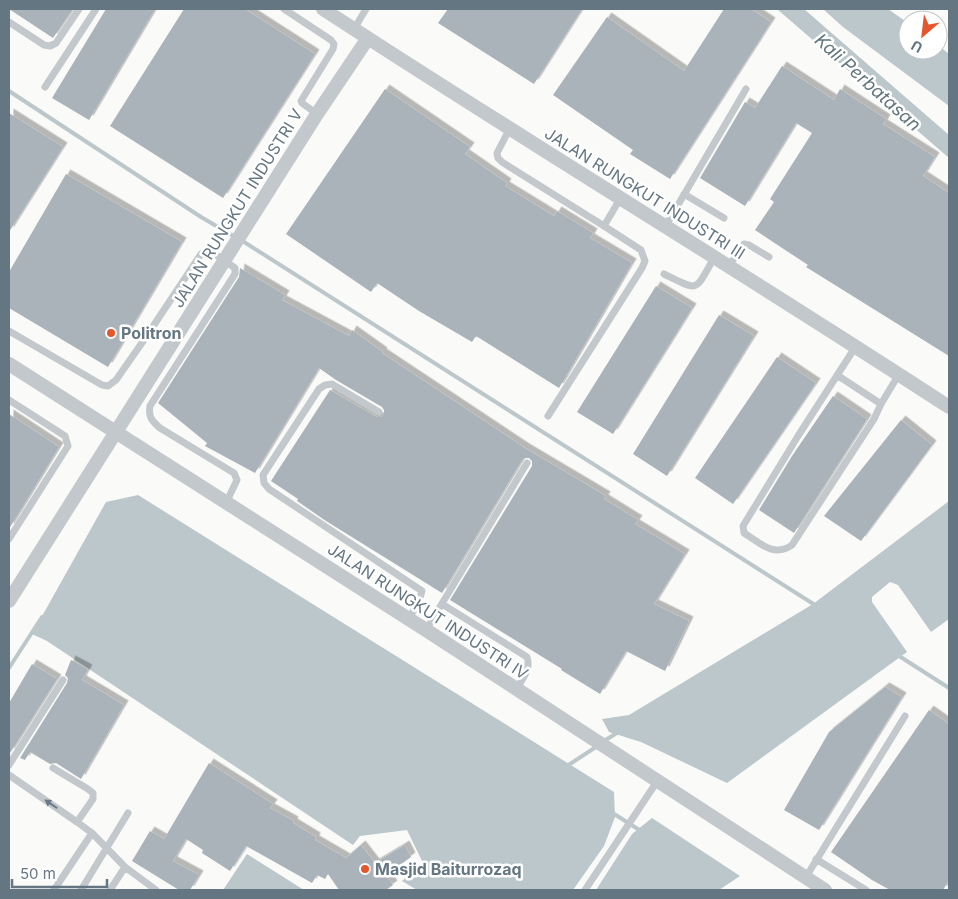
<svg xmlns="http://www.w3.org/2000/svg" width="958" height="899" font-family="Inter,sans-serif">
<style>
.water{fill:#bbc7cb}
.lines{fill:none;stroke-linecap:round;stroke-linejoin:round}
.stream{stroke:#bbc7cb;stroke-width:4}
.building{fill:#aab3b9;filter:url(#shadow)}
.lane{stroke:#c3c8cc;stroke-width:7}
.street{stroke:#c3c8cc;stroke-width:14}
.oneway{fill:#6a7a87}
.poi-dot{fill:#e4572e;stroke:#fff;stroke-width:2}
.labels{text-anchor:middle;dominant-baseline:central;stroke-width:5;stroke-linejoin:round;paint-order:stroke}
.street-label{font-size:16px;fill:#657683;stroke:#fff}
.poi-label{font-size:16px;font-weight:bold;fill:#657683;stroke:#fff;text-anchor:start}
.water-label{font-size:18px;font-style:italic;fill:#60757c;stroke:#fff}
</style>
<defs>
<filter id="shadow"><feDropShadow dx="4.5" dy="-4.5" stdDeviation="0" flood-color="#0004"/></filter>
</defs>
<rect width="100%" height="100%" fill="#fafaf8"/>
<path class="water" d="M777,9H804L949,135V158Z
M823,9H888L908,23V50H938V45L949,54V106L843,27Z
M138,495L614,792L615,817L604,846L573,890H417L402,881L423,863L407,830L360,836L353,845L47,641L32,634L106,502Z
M949,501V619L931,632L898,585L890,582L872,597V602L907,652L727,783L641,742L609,732L602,719L629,715L813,604Z
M652,818L740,876L719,890H596L632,834Z
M247,854L304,890H223Z"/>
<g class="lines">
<path class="stream" d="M9,91L201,217L235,237
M241,240L815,605
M896,654L949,688
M9,668L42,617
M604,741L620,731
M567,766L599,745
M611,812L641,831"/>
</g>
<path class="building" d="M9,9H73L53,38Z
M106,9H155L89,120L52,98Z
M184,9H245L315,54L223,198L110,126Z
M448,9H582L534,84L438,23Z
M724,9H751L771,22L670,179L630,154L633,150L553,95L607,17L684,71Z
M782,66L834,100L840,89L886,119L883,124L935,157L923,176L949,193V356L806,267L808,265L755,230L774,202L770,199L812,133L796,123L745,206L700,178L745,102L755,108Z
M385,89L470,147L465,154L507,183L505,186L554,216L557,211L593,233L590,238L632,263L559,388L476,336L472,342L419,311L377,283L371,292L286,234Z
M9,113L63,147L9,232Z
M66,174L182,242L108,367L9,308V272Z
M240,268L285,295L282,300L349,336L352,330L383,352L382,353L525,448L606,496L604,499L638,520L635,524L685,554L654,604L689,621L665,671L626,651L600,694L561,670L562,669L450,600L532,466V461L529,458H525L522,460L442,593L326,521L297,501L298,499L271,481L330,390L377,417H381L384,414V410L382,407L336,380L319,368L255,473L205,446L207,443L158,403L239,277Z
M656,286L692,308L613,434L577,412Z
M719,315L754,336L667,476L633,454Z
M777,357L816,383L733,504L695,478Z
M833,396L867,419L794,533L759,510L792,456Z
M9,414L59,447L9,529Z
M901,420L932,445L861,541L824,516Z
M71,660L88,669L82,680L124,705L81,779L56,763L50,764L30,752L25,760L20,758L67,683L68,678L65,675Z
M32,664L57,679L10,753L9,752V703Z
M885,687L902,697L819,830L784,810L829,732Z
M929,710L949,724V880L943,890H890L872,880L831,852Z
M209,763L273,804L270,808L294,821L293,823L316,837L315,840L346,858L361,845L375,863L405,845L411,857L386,875L393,885L386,890H339L328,874L325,879L317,875L312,883L246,846L230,871L202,853L203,850L186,839L173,861L199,875L190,890H179L132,861L150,831L164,839Z"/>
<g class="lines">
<path class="lane" d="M284,9L331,40L334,44L333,49L301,101L302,103L317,114
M9,22L44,45L50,46L56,43L79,9
M354,29L366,9
M45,87L96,9
M510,128L497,153L498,158L502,162L604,226L620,199
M684,194L724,218
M665,227L746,89
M728,267L744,244L749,245L769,257
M664,274C700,292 694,292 714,258
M9,331L102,385L108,386L116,380L146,337L201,254L209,250L235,268V274L150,406C148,417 152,421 160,428L234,473L237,480L226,503
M856,346L798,436L743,526L744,533C760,543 774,558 792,545L874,419L881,404
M837,375L881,404L899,374
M9,400L65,436L68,446L9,539
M379,412L332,384L325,385L319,389L263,475L264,483L269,489L422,591L418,604L408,619
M548,416L642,268L645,261L641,250L604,226
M442,604L527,657C531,669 523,678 517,688
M426,630L527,463
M9,765L63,680
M53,768L88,789L93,793V799L77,822
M9,775L77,822L92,833L54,890
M92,833L125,867L156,890
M816,859L866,890
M806,877L905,716
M81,890L128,813
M110,890L125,867
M585,890L658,780"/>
<path class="street" d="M323,9C530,144 742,272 949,407
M9,364L426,630L825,890
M9,601L317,114L368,38"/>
</g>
<defs><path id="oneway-solid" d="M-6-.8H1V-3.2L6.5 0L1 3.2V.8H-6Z" transform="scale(1.25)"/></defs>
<use class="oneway" href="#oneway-solid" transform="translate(51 804) rotate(-146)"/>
<g class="poi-dot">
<circle cx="111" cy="333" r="5"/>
<circle cx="365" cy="869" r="5"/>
</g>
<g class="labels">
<g class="street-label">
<text transform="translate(645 193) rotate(32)">JALAN RUNGKUT INDUSTRI III</text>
<text transform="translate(237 208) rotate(-58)">JALAN RUNGKUT INDUSTRI V</text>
<text transform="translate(428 611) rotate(33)">JALAN RUNGKUT INDUSTRI IV</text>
</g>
<g class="poi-label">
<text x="121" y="333">Politron</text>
<text x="375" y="869">Masjid Baiturrozaq</text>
</g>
<g class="water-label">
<text transform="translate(868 82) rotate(42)">Kali Perbatasan</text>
</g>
</g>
<rect width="958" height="899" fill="none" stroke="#657683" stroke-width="20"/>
<g transform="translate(923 35) rotate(208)"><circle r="24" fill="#ffffff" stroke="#c1c8cd"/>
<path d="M0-4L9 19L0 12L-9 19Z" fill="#e4572e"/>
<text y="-8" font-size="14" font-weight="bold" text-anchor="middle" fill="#657683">U</text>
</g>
<path d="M12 879v8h95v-8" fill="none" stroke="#657683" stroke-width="2.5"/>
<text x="20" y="879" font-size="15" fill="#657683" stroke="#ffffff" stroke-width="4" paint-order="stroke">50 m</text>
</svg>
